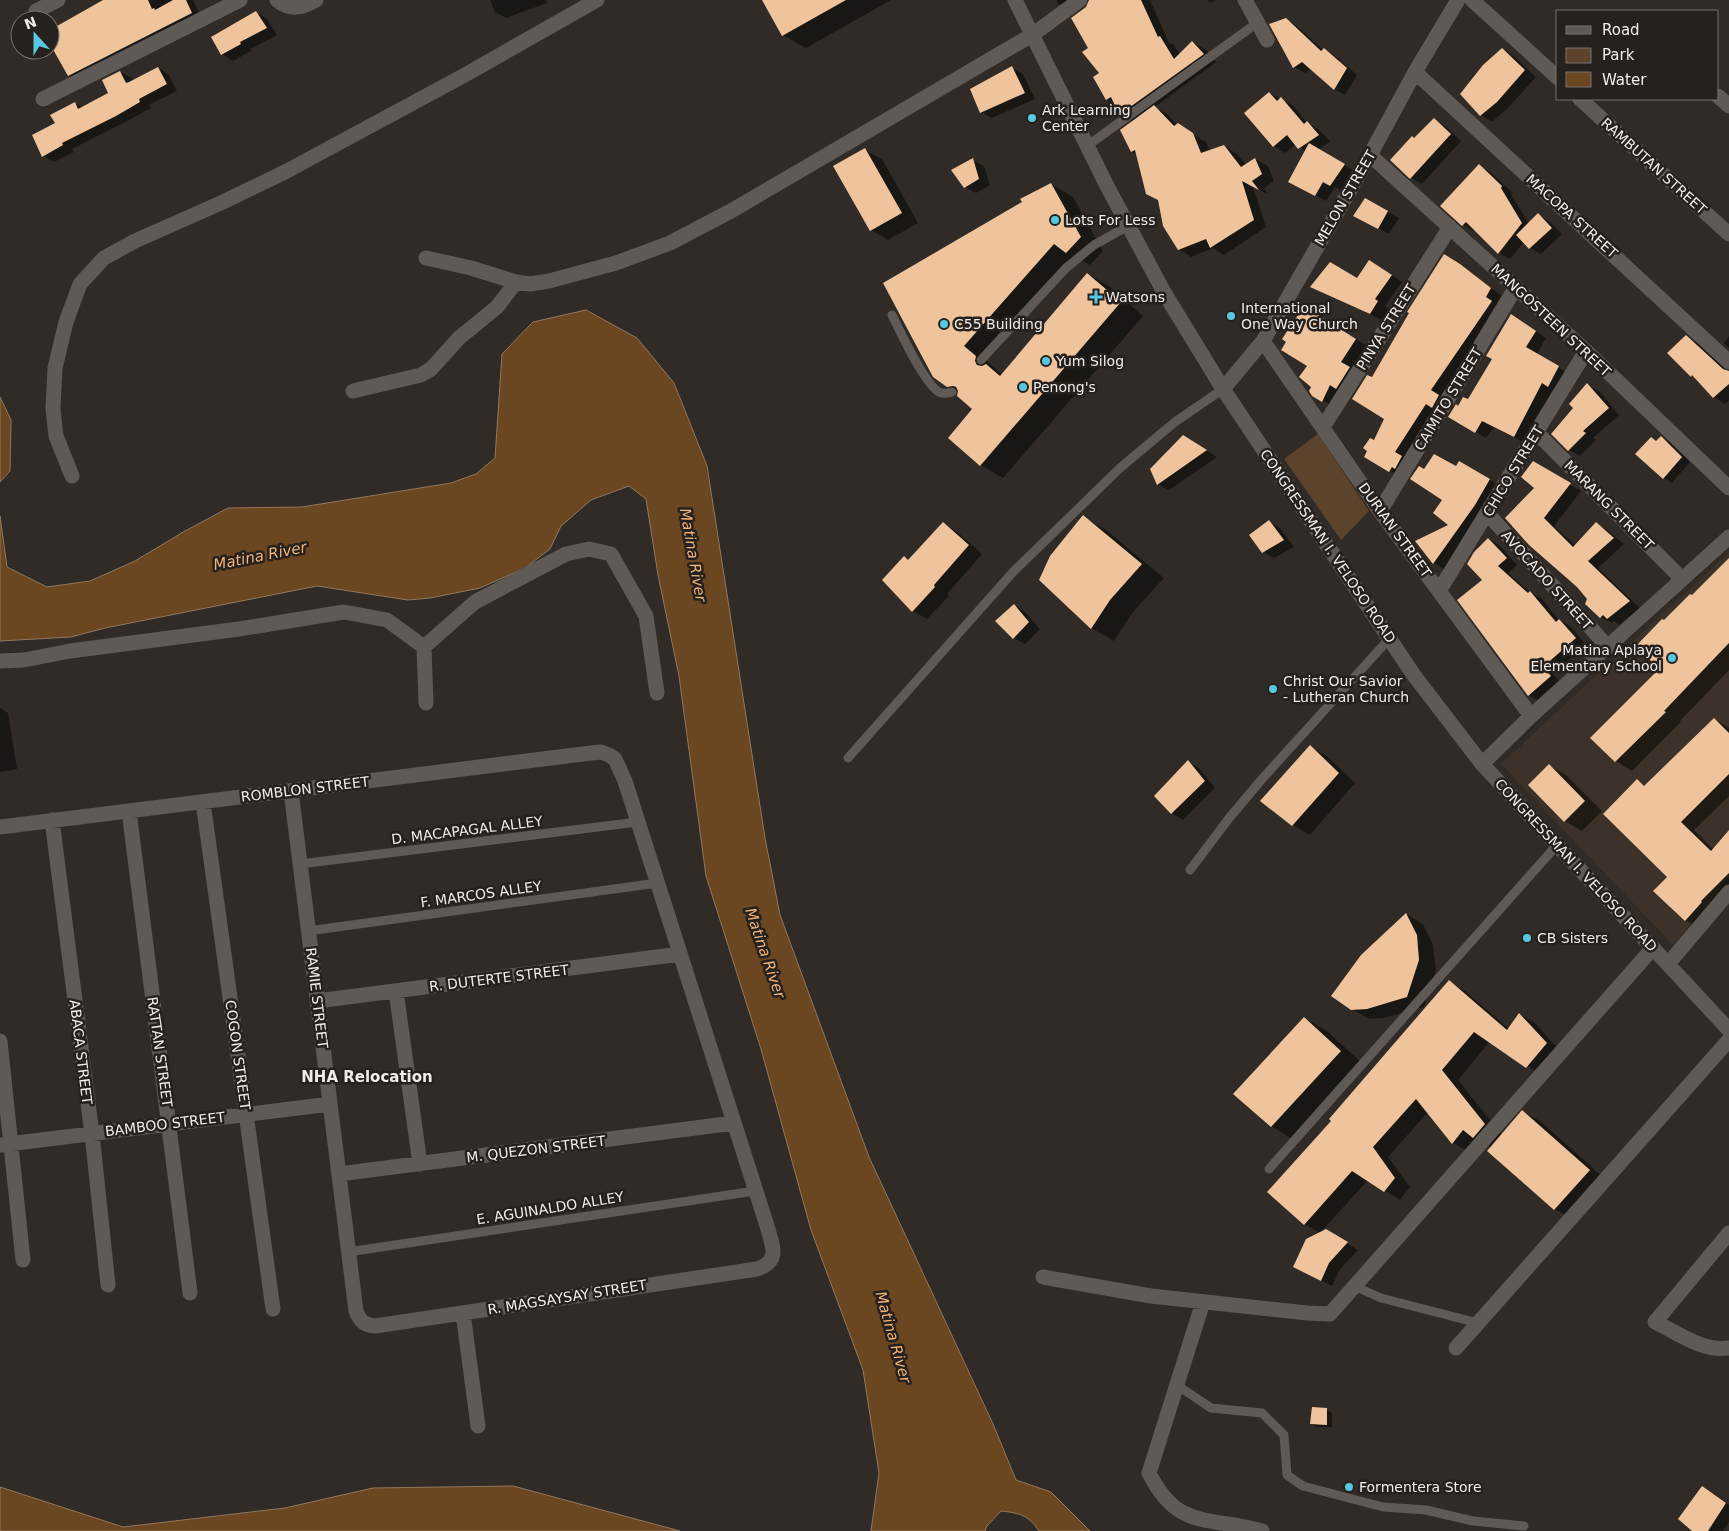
<svg xmlns="http://www.w3.org/2000/svg" width="1729" height="1531" font-family="'DejaVu Sans',sans-serif">
<style>
.built{fill:#3c3229}
.green{fill:#5b432c}
.water{fill:#6a4621;stroke:#92785d}
.shadow{fill:#0007}
.building{fill:#efc49c}
.lines{fill:none;stroke-linecap:round;stroke-linejoin:round}
.service{stroke:#5f5a55;stroke-width:9}
.minor{stroke:#5f5a55;stroke-width:15}
.tertiary{stroke:#5f5a55;stroke-width:15}
.secondary{stroke:#5f5a55;stroke-width:15}
.poi-dot{fill:#56c9e1;stroke:#26211d;stroke-width:2}
.labels{text-anchor:middle;dominant-baseline:central;stroke-width:5;stroke-linejoin:round;paint-order:stroke}
.poi-label{font-size:14px;fill:#f0ece9;stroke:#26211d;text-anchor:start}
.street-label{font-size:14px;fill:#f0ece9;stroke:#26211d}
.water-label{font-size:15px;font-style:italic;fill:#f0b37a;stroke:#26211d}
.neighbourhood-label{font-size:15px;font-weight:bold;fill:#f0ece9;stroke:#26211d}
</style>
<rect width="100%" height="100%" fill="#302b27"/>
<path class="built" d="M1729,552V878L1673,945L1501,764Z"/>
<path class="green" d="M1318,434L1369,511L1341,540L1284,459Z"/>
<path class="water" d="M586,310L637,338L674,383L707,466L765,838L780,915L869,1157L993,1424L1016,1480L1051,1492L1090,1531H1039C1028,1515 1020,1513 1001,1511L987,1526L985,1531H871L879,1473L863,1370L811,1230L761,1049L706,876L679,676L658,575L646,499L629,486L591,500L561,526L550,549L525,568L480,588L430,598L408,600L317,586L105,628L71,637L0,641V516L7,567L47,587L90,581L135,561L185,531L228,508L302,507L451,483L476,474L495,458L502,354L533,322Z
M0,397L11,420L10,471L0,482Z
M513,1486L680,1531H0V1487L123,1527L285,1508L373,1488Z"/>
<path class="shadow" d="M106,0H193L202,19L80,82L68,75L50,41V31Z
M490,0H546L547,3L506,18L495,12Z
M763,0H891L806,48L783,35Z
M1056,0H1090L1072,12L1058,4Z
M1090,0H1150L1169,43L1174,45L1180,55L1192,42L1206,50L1216,62L1155,107L1167,114L1177,125L1206,142L1210,151L1224,146L1237,154L1246,165L1255,159L1268,166L1274,181L1264,188L1268,194L1253,187L1266,227L1224,255L1213,248L1191,257L1179,249L1159,200L1137,154L1132,152L1122,130L1133,122L1120,114L1116,105L1107,100L1101,74L1090,49Z
M1207,0H1216L1212,3Z
M256,12L267,19L277,35L250,49L251,51L233,61L222,54Z
M1286,19L1297,26L1323,50L1324,49L1335,56L1357,75L1345,95L1334,89L1312,69L1305,73L1294,67Z
M1502,49L1513,56L1536,77L1508,108L1492,122L1481,115L1461,94Z
M158,68L169,75L177,91L149,105L151,108L127,121L72,149L74,152L54,162L43,156L57,124L75,103L83,108L110,94L120,72L132,78L133,82Z
M1012,68L1023,74L1035,99L992,118L981,112Z
M1269,93L1292,105L1307,123L1318,129L1330,141L1318,150L1355,171L1342,191L1335,187L1326,201L1301,188L1306,152L1296,144L1285,153L1274,146Z
M1434,119L1445,126L1461,141L1422,184L1411,178L1392,160Z
M865,150L882,159L918,223L888,240L871,230L835,167Z
M973,160L984,166L990,185L976,193L965,187Z
M1479,166L1490,172L1513,193L1511,194L1529,224L1538,215L1549,221L1562,234L1541,254L1530,248L1524,242L1510,259L1499,253L1475,230L1474,231L1463,225Z
M1051,184L1073,197L1103,251L1090,265L1076,257L986,360L1002,375L1088,274L1110,287L1143,316L1003,478L981,465L950,438L974,409L959,392L947,386L1024,202Z
M1365,199L1399,218L1389,234L1366,222Z
M1370,261L1402,282L1385,306L1389,309L1382,320L1311,287L1358,280Z
M1455,262L1502,296L1497,304L1503,308L1401,477L1366,457L1386,419L1372,378Z
M1316,314L1367,346L1334,407L1313,395V386L1308,366Z
M1522,322L1546,338L1537,354L1569,374L1560,393L1553,389L1525,443L1494,427L1486,438L1450,417L1459,407L1469,401Z
M1686,336L1697,343L1729,372V400L1725,404L1714,397L1698,379L1692,376L1669,353Z
M1729,336V348L1724,343Z
M1588,385L1599,391L1619,415L1593,438L1596,440L1580,456L1569,450L1575,408Z
M1661,437L1669,442L1690,462L1672,483L1664,478L1652,438L1657,441Z
M1194,443L1217,457L1169,490L1157,484Z
M1460,463L1500,486L1445,570L1434,563L1416,541L1451,525L1443,499L1425,471L1456,468Z
M1533,463L1581,491L1554,526L1576,546L1596,524L1607,530L1624,544L1598,568L1640,608L1619,625L1614,621L1612,623L1600,617L1589,598L1578,586L1529,544L1536,488Z
M1083,517L1106,530L1164,578L1132,613L1114,641L1091,628Z
M1269,522L1280,528L1294,547L1274,558L1263,552Z
M943,523L957,532L982,554L947,594L949,596L927,619L913,611L883,580L904,557L910,561Z
M1489,539L1500,546L1517,565L1508,573L1531,593L1542,599L1559,620L1571,627L1586,645L1553,674L1561,683L1540,702L1529,695L1484,581Z
M1729,560V670L1680,721L1681,722L1632,771L1616,761L1592,738L1661,669L1692,597Z
M1014,605L1025,612L1040,629L1025,644L1014,638Z
M0,708L8,713L17,769L0,772Z
M1714,719L1729,728V796L1694,830L1714,850L1729,832V895L1699,928L1685,920L1668,877L1637,781L1646,786Z
M1310,747L1327,756L1355,783L1310,835L1293,825L1262,801Z
M1188,762L1199,768L1215,788L1183,820L1172,813Z
M1550,766L1566,775L1602,811L1582,831L1565,821Z
M1406,914L1423,924L1433,945L1436,970L1424,1007L1384,1018L1369,1019L1352,1009Z
M1450,982L1465,991L1509,1029L1519,1014L1535,1023L1562,1053L1543,1076L1490,1041L1458,1080L1502,1135L1523,1112L1540,1121L1606,1180L1572,1219L1555,1209L1491,1147L1478,1140L1469,1152L1453,1143L1428,1112L1388,1157L1410,1187L1400,1200L1368,1180L1320,1233L1326,1230L1358,1250L1340,1269L1332,1286L1306,1273L1320,1233L1305,1224L1333,1121Z
M1304,1018L1327,1031L1363,1064L1294,1140L1271,1126Z
M1327,1410L1332,1413V1427H1316L1311,1424Z
M1714,1494L1729,1505V1522L1723,1531H1694Z"/>
<path class="building" d="M103,0H148L152,9L154,8L155,10L173,0H186L192,13L68,76L50,44V30Z
M762,0H846L782,36Z
M1089,0H1141L1158,37L1160,36L1174,59L1192,41L1204,54L1119,115L1111,97L1106,100L1093,77L1099,73L1082,52L1088,48L1071,18L1086,7Z
M256,11L267,28L240,42L241,44L221,55L211,37Z
M1286,18L1321,51L1324,48L1347,68L1334,90L1302,62L1293,68L1269,24Z
M1502,48L1525,70L1497,102L1480,116L1460,94L1483,65Z
M1012,66L1025,93L980,113L970,89Z
M158,67L167,84L139,99L140,102L116,116L62,143L63,145L42,157L32,135L55,123L50,115L75,102L78,109L108,93L102,80L120,71L126,83L129,82Z
M1269,92L1277,101L1281,97L1304,124L1307,121L1319,135L1298,149L1287,135L1273,147L1244,113Z
M1154,105L1174,126L1178,123L1193,133L1201,153L1224,145L1241,167L1255,158L1262,174L1252,181L1259,190L1242,181L1254,220L1210,248L1206,239L1178,250L1163,226L1158,200L1146,194L1135,150L1131,152L1120,130Z
M1434,118L1451,134L1410,179L1390,160L1412,136L1414,138Z
M1309,143L1345,164L1330,186L1323,182L1315,196L1288,182Z
M865,148L902,213L870,231L833,166Z
M973,158L979,179L964,188L951,170Z
M1479,164L1502,186L1501,188L1522,223L1498,254L1466,222L1462,226L1440,206Z
M1051,183L1081,237L1066,253L1054,244L964,346L976,356L975,361L977,365L982,366L986,364L1000,376L1087,273L1121,302L980,466L948,438L972,409L957,396L958,391L956,387L953,386L947,387L933,377L883,283L1022,202L1020,199Z
M1365,198L1388,211L1378,229L1353,216Z
M1538,213L1552,228L1529,249L1516,235Z
M1444,254L1460,264L1491,288L1486,297L1492,301L1431,390L1439,395L1432,408L1426,404L1395,452L1402,456L1395,469L1392,467L1389,472L1364,457L1367,451L1363,448L1370,438L1374,440L1384,419L1352,399L1367,375L1372,377L1409,313L1407,312Z
M1369,260L1392,275L1375,299L1378,301L1370,314L1310,287L1330,262L1357,278Z
M1304,306L1356,339L1341,362L1350,367L1336,389L1330,385L1322,402L1312,396L1309,391L1311,387L1299,377L1307,366L1281,350L1286,342L1282,339Z
M1511,314L1536,331L1526,347L1559,366L1548,387L1542,383L1514,437L1482,421L1475,433L1448,417L1456,404L1458,406L1463,397L1468,399L1492,359L1486,356Z
M1686,335L1723,369L1729,371V384L1713,398L1692,375L1691,377L1667,353Z
M1587,383L1609,408L1583,431L1586,433L1568,451L1551,434L1573,408L1569,404Z
M1183,435L1207,450L1157,485L1150,469Z
M1661,436L1682,457L1663,479L1635,454L1651,437L1656,441Z
M1434,454L1456,466L1459,461L1490,479L1475,505L1433,564L1415,541L1448,525L1433,513L1442,500L1410,479L1419,466L1424,469Z
M1533,461L1571,483L1544,518L1573,547L1596,522L1614,538L1588,561L1630,601L1607,619L1603,615L1600,618L1585,604L1587,599L1577,587L1529,545L1505,518L1534,488L1521,477Z
M1083,515L1142,564L1110,600L1091,629L1039,580L1050,556Z
M1269,520L1284,540L1262,553L1249,535Z
M943,522L969,545L934,585L935,587L912,612L882,580L904,556L908,560Z
M1488,538L1507,558L1498,566L1528,593L1530,591L1556,622L1559,619L1576,638L1543,667L1551,676L1528,696L1457,600L1482,580L1467,564L1474,552Z
M1729,558V643L1664,711L1666,712L1615,762L1590,738L1659,669L1636,646L1662,619L1664,620L1690,594L1692,595Z
M1014,604L1029,622L1013,639L995,621Z
M1714,718L1729,733V774L1681,822L1711,851L1729,830V873L1701,901L1702,902L1685,921L1653,891L1667,877L1603,814L1637,779L1644,786Z
M1310,745L1339,773L1292,826L1260,801Z
M1188,760L1205,781L1171,814L1154,796Z
M1549,764L1585,801L1564,822L1528,785Z
M1406,913L1417,935L1419,960L1407,997L1367,1009L1351,1010L1331,996L1361,955Z
M1449,980L1507,1030L1519,1013L1547,1043L1526,1068L1474,1032L1442,1070L1485,1124L1473,1138L1463,1130L1452,1144L1416,1099L1373,1147L1395,1178L1384,1192L1352,1171L1304,1225L1267,1192L1331,1121L1329,1119Z
M1304,1017L1341,1051L1271,1127L1233,1094Z
M1522,1110L1590,1170L1554,1210L1487,1151Z
M1326,1229L1348,1242L1329,1263L1321,1281L1293,1267L1306,1239Z
M1312,1407L1327,1408V1425L1310,1424Z
M1702,1486L1726,1503L1708,1531H1692L1678,1519Z"/>
<g class="lines">
<path class="service" d="M1087,146L1257,23
M892,315C900,331 926,388 941,393C945,394 948,393 952,392
M981,360L1066,268L1094,245L1128,226
M848,758L1013,572L1120,468L1175,422L1223,389
M300,864L638,822
M1190,870L1230,817L1262,779L1389,639
M308,931L658,883
M1269,1169L1557,845
M348,1252L755,1191
M1354,1286L1381,1298L1478,1323
M1177,1385L1211,1408L1262,1413L1284,1435L1287,1475L1303,1486L1383,1507L1426,1510L1473,1521L1524,1526"/>
<path class="minor" d="M277,0C291,11 302,8 316,0
M1245,0L1267,40
M1472,0L1558,78
M36,11L58,0
M1415,72L1729,362
M1718,96L1729,106
M43,99L240,0
M1580,99L1729,234
M1370,155L1586,351L1729,488
M426,258L471,268L516,282L530,284L549,281L616,263L670,243L731,211L1032,35
M1263,341L1380,511L1531,716
M1223,389L1263,341L1370,155L1415,72L1458,0
M353,391L421,375L431,369L459,338L497,307L516,282
M1323,427L1450,227
M1536,432L1682,579
M72,476L56,436L53,409L55,368L66,322L80,284L104,258L135,241L223,202L285,172L463,76L597,0
M1380,511L1516,287
M1487,513L1607,646
M1439,591L1586,351
M0,661L24,660L70,651L239,629L344,612L387,620L424,647
M426,703L424,647L475,602L566,554L589,549L611,554L646,616L657,693
M1482,764L1531,716L1729,537
M203,802L273,1309
M129,811L190,1293
M52,820L92,1134L108,1285
M0,827L591,753L601,752L609,755L615,759L625,781L768,1229C773,1248 780,1261 757,1269L375,1326C364,1325 360,1321 356,1311L291,791
M1668,964L1729,892
M396,991L420,1164
M317,1001L680,954
M0,1041L23,1260
M0,1145L330,1104
M339,1174L734,1123
M1729,1233L1655,1322C1678,1333 1703,1352 1729,1348
M1043,1277L1151,1296L1307,1313L1330,1314L1653,948
M1203,1302L1149,1473C1178,1531 1209,1516 1262,1531
M463,1313L478,1426
M1456,1348L1729,1040"/>
<path class="tertiary" d="M1032,35L1080,0"/>
<path class="secondary" d="M1015,0L1107,186L1165,294L1223,389L1413,674L1482,764L1729,1030"/>
</g>
<g class="poi-dot">
<circle cx="1032" cy="118" r="5"/>
<circle cx="1055" cy="220" r="5"/>
<path d="M1093.5 289.5h5v5h5v5h-5v5h-5v-5h-5v-5h5z"/>
<circle cx="1231" cy="316" r="5"/>
<circle cx="944" cy="324" r="5"/>
<circle cx="1046" cy="361" r="5"/>
<circle cx="1023" cy="387" r="5"/>
<circle cx="1672" cy="658" r="5"/>
<circle cx="1273" cy="689" r="5"/>
<circle cx="1527" cy="938" r="5"/>
<circle cx="1349" cy="1487" r="5"/>
</g>
<g class="labels">
<g class="poi-label">
<text x="1042" y="110">Ark Learning<tspan x="1042" dy="16">Center</tspan></text>
<text x="1065" y="220">Lots For Less</text>
<text x="1106" y="297">Watsons</text>
<text x="1241" y="308">International<tspan x="1241" dy="16">One Way Church</tspan></text>
<text x="954" y="324">C55 Building</text>
<text x="1056" y="361">Yum Silog</text>
<text x="1033" y="387">Penong's</text>
<text x="1662" y="650" text-anchor="end">Matina Aplaya<tspan x="1662" dy="16">Elementary School</tspan></text>
<text x="1283" y="681">Christ Our Savior<tspan x="1283" dy="16">- Lutheran Church</tspan></text>
<text x="1537" y="938">CB Sisters</text>
<text x="1359" y="1487">Formentera Store</text>
</g>
<g class="street-label">
<text transform="translate(1654 166) rotate(42)">RAMBUTAN STREET</text>
<text transform="translate(1345 198) rotate(-60)">MELON STREET</text>
<text transform="translate(1572 216) rotate(42)">MACOPA STREET</text>
<text transform="translate(1551 320) rotate(43)">MANGOSTEEN STREET</text>
<text transform="translate(1386 327) rotate(-58)">PINYA STREET</text>
<text transform="translate(1448 399) rotate(-59)">CAIMITO STREET</text>
<text transform="translate(1513 471) rotate(-59)">CHICO STREET</text>
<text transform="translate(1609 505) rotate(45)">MARANG STREET</text>
<text transform="translate(1395 530) rotate(54)">DURIAN STREET</text>
<text transform="translate(1328 546) rotate(56)">CONGRESSMAN I. VELOSO ROAD</text>
<text transform="translate(1547 580) rotate(48)">AVOCADO STREET</text>
<text transform="translate(305 789) rotate(-7)">ROMBLON STREET</text>
<text transform="translate(467 830) rotate(-7)">D. MACAPAGAL ALLEY</text>
<text transform="translate(1576 865) rotate(47)">CONGRESSMAN I. VELOSO ROAD</text>
<text transform="translate(481 894) rotate(-8)">F. MARCOS ALLEY</text>
<text transform="translate(499 978) rotate(-7)">R. DUTERTE STREET</text>
<text transform="translate(317 998) rotate(83)">RAMIE STREET</text>
<text transform="translate(81 1052) rotate(83)">ABACA STREET</text>
<text transform="translate(160 1052) rotate(82)">RATTAN STREET</text>
<text transform="translate(238 1055) rotate(82)">COGON STREET</text>
<text transform="translate(165 1124) rotate(-7)">BAMBOO STREET</text>
<text transform="translate(536 1149) rotate(-7)">M. QUEZON STREET</text>
<text transform="translate(550 1208) rotate(-9)">E. AGUINALDO ALLEY</text>
<text transform="translate(567 1297) rotate(-9)">R. MAGSAYSAY STREET</text>
</g>
<g class="water-label">
<text transform="translate(693 555) rotate(80)">Matina River</text>
<text transform="translate(260 556) rotate(-11)">Matina River</text>
<text transform="translate(765 953) rotate(71)">Matina River</text>
<text transform="translate(893 1337) rotate(74)">Matina River</text>
</g>
<g class="neighbourhood-label">
<text x="367" y="1077">NHA Relocation</text>
</g>
</g>
<rect x="1556" y="10" width="162" height="90" fill="#26211d" stroke="#77726f"/>
<rect x="1566" y="26" width="25" height="8" fill="#5f5a55" stroke="#77726f"/>
<text x="1602" y="35" font-size="15" fill="#f0ece9">Road</text>
<rect x="1566" y="48" width="25" height="15" fill="#5b432c" stroke="#77726f"/>
<text x="1602" y="60" font-size="15" fill="#f0ece9">Park</text>
<rect x="1566" y="72" width="25" height="15" fill="#6a4621" stroke="#77726f"/>
<text x="1602" y="85" font-size="15" fill="#f0ece9">Water</text>
<g transform="translate(35 35) rotate(339)"><circle r="24" fill="#26211d" stroke="#77726f"/>
<path d="M0-4L9 19L0 12L-9 19Z" fill="#56c9e1"/>
<text y="-8" font-size="14" font-weight="bold" text-anchor="middle" fill="#f0ece9">N</text>
</g>
</svg>
